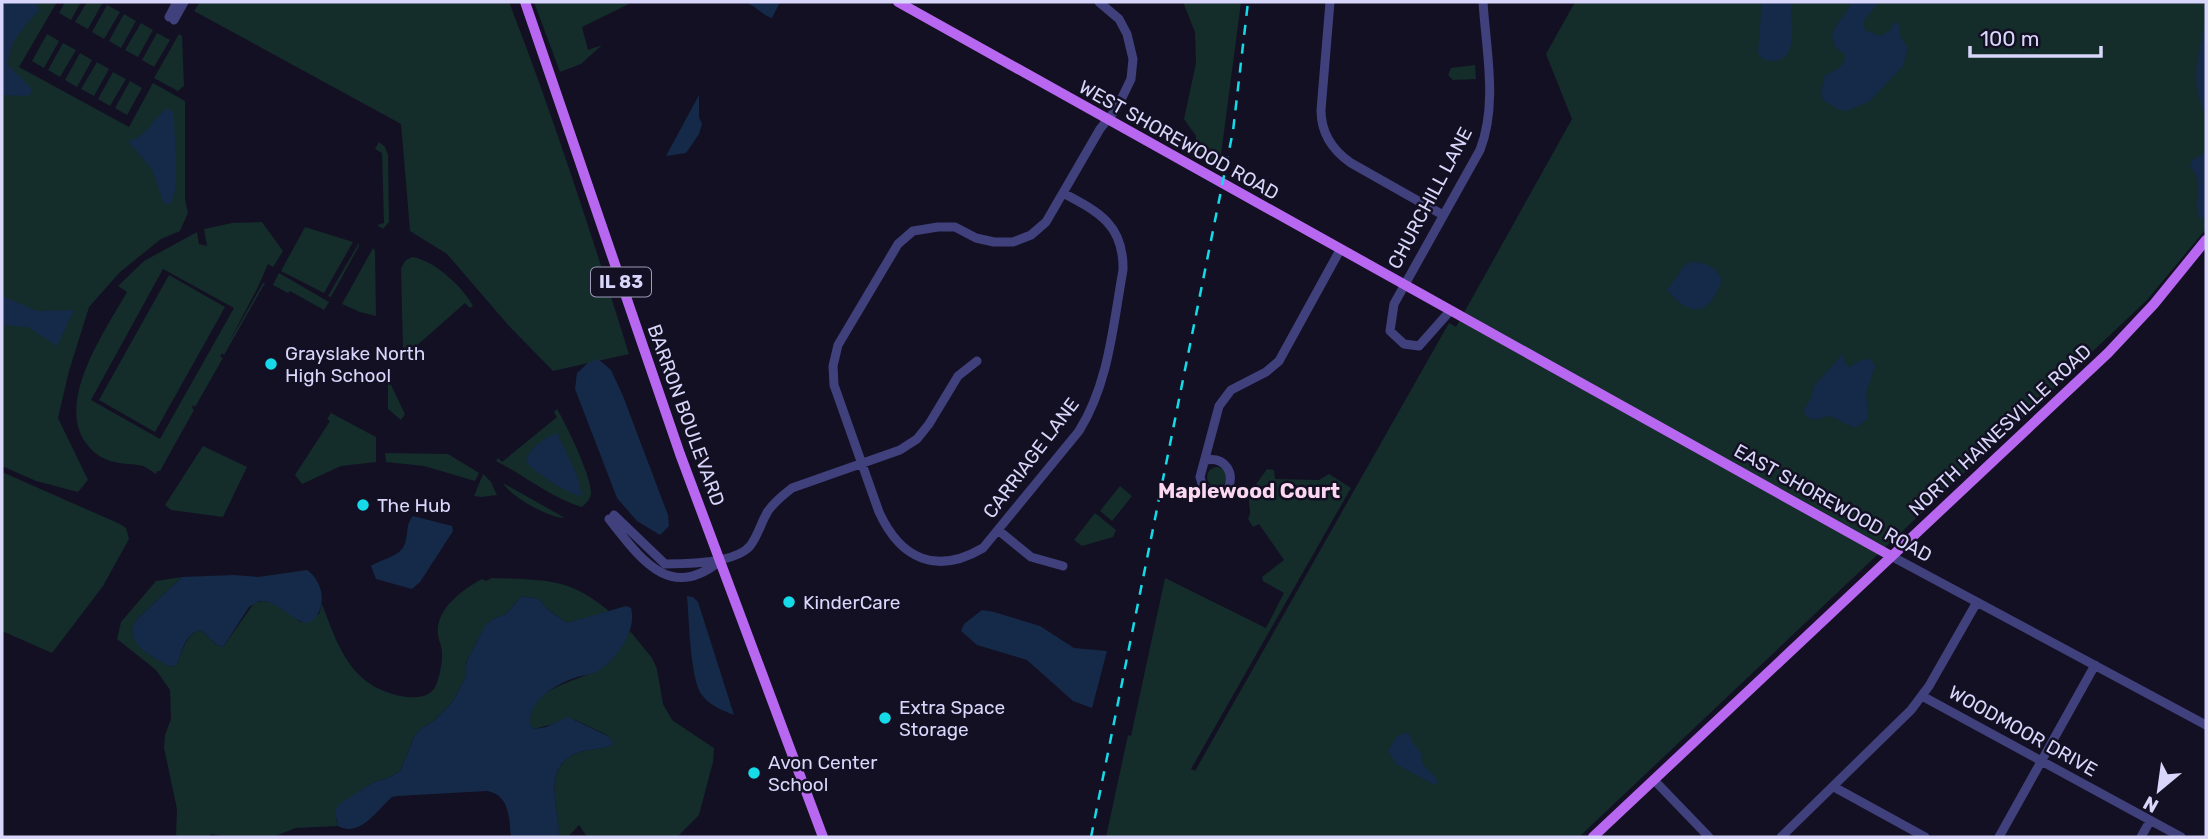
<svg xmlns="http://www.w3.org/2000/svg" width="2208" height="839" font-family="Rubik,sans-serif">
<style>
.green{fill:#142c2a;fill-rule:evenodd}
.water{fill:#152a48}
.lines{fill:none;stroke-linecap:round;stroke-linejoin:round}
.minor{stroke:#40407d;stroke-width:9}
.major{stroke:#b867f1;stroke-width:10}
.rail{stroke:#16dae7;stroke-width:2.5;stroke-dasharray:10 9;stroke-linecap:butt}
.poi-dot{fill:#16dae7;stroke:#131023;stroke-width:2.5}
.labels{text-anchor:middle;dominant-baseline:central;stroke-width:5;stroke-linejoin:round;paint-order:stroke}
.shield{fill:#131023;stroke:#9e9bba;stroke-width:2}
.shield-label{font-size:18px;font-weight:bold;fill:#d9d6fb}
.street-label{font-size:19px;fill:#d9d6fb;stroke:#131023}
.poi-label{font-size:19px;fill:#d9d6fb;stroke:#131023;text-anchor:start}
.neighbourhood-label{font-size:21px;font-weight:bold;fill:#fbd8f0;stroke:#131023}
</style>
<rect width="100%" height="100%" fill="#131023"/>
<path class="green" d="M2,2H57L19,67L129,127L153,83L185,101V200L188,213L180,231L161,239L120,272L89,307L69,371L58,418L88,480L78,492L36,481L2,466Z
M65,2H81L71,20L59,13Z
M87,2H103L88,29L75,22Z
M200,2H509C554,118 592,236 629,354L553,371L509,326L447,254L410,231L401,124L194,11Z
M534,2H627L629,4L582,27L588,50L602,45L581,64L560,72Z
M1183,2H1241L1219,170L1195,147L1196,136L1184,119L1196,63L1195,32Z
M1575,2H2206V229L2147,300L1579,837H1106L1128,735L1131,736L1165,578L1266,628L1284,593L1263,581L1262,577L1284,560L1259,524L1253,527L1248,519C1252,511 1249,509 1249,501C1250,490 1261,478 1267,469L1274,470L1275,479L1319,480L1329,474L1351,488L1191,769L1195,771L1449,323L1456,327L1572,119L1546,54Z
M107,5L120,12L104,39L92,32Z
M124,14L136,21L121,48L109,41Z
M141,23L153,30L138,57L125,50Z
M157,33L170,40L154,67L142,60Z
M47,34L59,41L44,68L32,61Z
M179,34L182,36L184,86L178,91L154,78Z
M63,43L76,50L60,77L48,70Z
M80,53L92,60L77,87L65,80Z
M97,62L109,69L94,96L81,89Z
M1475,65L1476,79L1453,80L1448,75L1451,68Z
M113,72L126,79L110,106L98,99Z
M130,81L142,88L127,115L115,108Z
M379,142L385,147L388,155L389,222L383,229L377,225L384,223L382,153L375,149Z
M262,222L283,251L273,267L268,264L258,287L228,344L263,283H265L224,355L222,353L220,357L223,358L195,407L193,405L192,408L194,410L160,471H157L156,474C150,470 144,465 137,465C124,463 114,464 101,457C43,419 102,336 127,292L118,286L144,261L197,232L199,244L207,246L204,229L232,223ZM163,269L234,308L160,439L91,400Z
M305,227L353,242L324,293L281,271Z
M359,243V246L331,297L328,296Z
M373,248L375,251L376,316L360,312L342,304Z
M412,257C434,260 463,287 473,306L470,308L465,303L406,355V362L403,350L401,268L406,260Z
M279,273L329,302L324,310L290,291L288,293L273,285Z
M169,275L225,307L155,432L99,400Z
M388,384L391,385L405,414L401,420L388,409Z
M557,409C566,424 592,477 591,494C590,500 586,503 582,507C551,498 524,475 496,461L498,458L502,462L557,417L554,412Z
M331,413L376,437V462L341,466L302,484L295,475L330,421L327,419Z
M203,446L247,467L223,517L171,510L165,505Z
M385,453L448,454L479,473L475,481L424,466L386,462Z
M1207 477a10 10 0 1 1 20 0a10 10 0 1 1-20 0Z
M2,472L120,524L126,528L129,539L103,586L52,653L2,631Z
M483,474L491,482L497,495L481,497L474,496Z
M503,483L565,518C549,518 511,497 503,483Z
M1120,486L1132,496L1112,521L1100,511Z
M1095,513L1116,530L1113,537L1082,546L1074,540Z
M182,577L136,620L145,652L171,667L177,664C183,651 185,635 200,630C209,635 213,645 223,647L254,603C272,596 287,612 301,622L319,614L322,604C339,649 352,689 407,697C417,698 430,697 435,687C439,680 442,664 442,656C443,649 439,642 438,635C435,609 462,590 482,579L486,581L492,578C542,580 570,577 610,612L567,623L547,609L539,599L522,596L506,614L493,619L482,632L467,660L465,678L453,701L434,721L422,728L415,735L400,771L388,778L374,782L352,797L336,818L338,826L296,828L272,837H231L211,834L207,837H176L177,809L164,748L165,735L171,719L170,690L156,670L117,639L121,622L156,581Z
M630,631L652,658L657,669L663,704L672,720L714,748L713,762L699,815L677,837H587L579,825L568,837H559C560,809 540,769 577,753C589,748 601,751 613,744L607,735L573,719L534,729L530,723C530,684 580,683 604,666C616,657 623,643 630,631Z"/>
<path class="water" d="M2,2H37L39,11C23,28 9,41 8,65L32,89L29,96L2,95Z
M751,2H780L772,18C762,15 758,8 749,4Z
M1762,2H1791C1790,20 1801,60 1772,61C1765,61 1761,59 1758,53Z
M1851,2H1878L1864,21L1863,26L1867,31L1880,36L1891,30L1894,21L1899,25L1900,36L1908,48L1903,66L1870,101L1847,111L1839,110L1823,100L1821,92L1825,75C1835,70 1845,68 1845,55L1836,48L1832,37C1834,23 1847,16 1851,2Z
M2206,14V115C2187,84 2201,47 2206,14Z
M699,95V117L702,124L699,134L686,153L666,156Z
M168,108L174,113C173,134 182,191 169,205L163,202L153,171L128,141C147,138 153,117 168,108Z
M2206,152V215L2200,220C2191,200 2206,184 2190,166L2192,160Z
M1691,262C1705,262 1717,267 1722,280C1709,317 1691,318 1667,290L1684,266Z
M2,296L37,311L74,310L57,346L28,327L2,325Z
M1843,354L1845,364L1849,367L1861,360L1871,359L1875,367L1866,392L1868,419L1855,428L1830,416L1813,420L1805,415L1804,409L1812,397L1813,387Z
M598,359L611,370L623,396L668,515L669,526L660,535L637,521L617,498L575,389L577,373L588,363Z
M557,433L577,475L582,496C568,495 535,472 526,462C529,448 544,438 557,433Z
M413,516L452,526L453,531L420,582L412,589L376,579L371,566C380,560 396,557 402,549C410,539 404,526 413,516Z
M307,570C325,582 328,613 308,623C290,621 279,600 259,601L249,607L223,647C213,645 209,635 200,630C184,635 183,651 177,664L171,667C153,657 122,644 136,620L182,577L234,575L258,577Z
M522,596L539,599L547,609L567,623L626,606L631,608C637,630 617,660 598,671C591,675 584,675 577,677C556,684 530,699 530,723L534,729L546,727L568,717L608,736L614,744C601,751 589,748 577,753C540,769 560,808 559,837H511C509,818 510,795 487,791L397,796L392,797C377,810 360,838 338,826L335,812L339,804L374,782L388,778L400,771L415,735L422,728L434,721L453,701L465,678L467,660L485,626L493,619L506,614Z
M687,596L693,597L698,602L734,715C722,710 710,706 702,695C690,680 689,617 687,596Z
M982,610L994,612L1040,626L1074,648L1107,651L1092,708L1073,701L1027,660L977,645L961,631L964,624Z
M1408,732L1413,743L1421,753L1423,765L1437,779V783L1435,785L1396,764L1388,751L1397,736Z"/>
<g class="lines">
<path class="minor" d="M1330,2L1321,110C1321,133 1332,150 1351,163L1443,215
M169,17L177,2
M174,20L184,2
M1063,193C1099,212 1124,225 1123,270C1113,325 1109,383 1079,431L983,548C937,575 901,560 879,512L834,385L833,366L838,345L898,244L913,231L938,227H955L976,238L994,242H1013L1031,235L1046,222L1100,129L1117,108L1131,79L1133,59L1127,34L1119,19L1099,2
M1450,311L1419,346L1404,344L1390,331L1394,304L1480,150C1498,104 1486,50 1483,2
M1206,460C1225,457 1235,472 1228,489C1219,492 1211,492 1203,487L1200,477L1219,406L1231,390L1266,372L1279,361L1340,250
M614,515L665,564C687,564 736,563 750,546C758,536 761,522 768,511C775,501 783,495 792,488L900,450L917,439L929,424L958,376L977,361
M609,519C641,559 670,603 721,560
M998,530L1031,557L1063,566
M1891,556L2206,725
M1922,696L2181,837
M1654,780L1709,837
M1834,787L1925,837
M1781,837L1911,710L1929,686L1977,602
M1999,837L2095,665
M2141,837L2150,821"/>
<path class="major" d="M525,2L680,454L823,837
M898,2L1891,556
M1593,837L2108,353L2154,304L2206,240"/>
<path class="rail" d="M1091,837L1233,131L1248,2"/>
</g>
<g class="poi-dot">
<circle cx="271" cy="364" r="7"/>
<circle cx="363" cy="505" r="7"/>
<circle cx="789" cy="602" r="7"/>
<circle cx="885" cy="718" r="7"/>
<circle cx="754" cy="773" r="7"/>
</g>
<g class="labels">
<rect class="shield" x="591" y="267.5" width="60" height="29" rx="5"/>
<g class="shield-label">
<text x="621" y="282">IL 83</text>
</g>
<g class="street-label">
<text transform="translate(1179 140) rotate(29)">WEST SHOREWOOD ROAD</text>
<text transform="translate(1430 198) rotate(-62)">CHURCHILL LANE</text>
<text transform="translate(686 415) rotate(70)">BARRON BOULEVARD</text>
<text transform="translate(2000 430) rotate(-43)">NORTH HAINESVILLE ROAD</text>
<text transform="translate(1031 458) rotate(-53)">CARRIAGE LANE</text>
<text transform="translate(1833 503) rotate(29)">EAST SHOREWOOD ROAD</text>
<text transform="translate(2023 731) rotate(29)">WOODMOOR DRIVE</text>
</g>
<g class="poi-label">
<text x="285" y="353">Grayslake North<tspan x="285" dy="22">High School</tspan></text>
<text x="377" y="505">The Hub</text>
<text x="803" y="602">KinderCare</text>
<text x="899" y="707">Extra Space<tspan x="899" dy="22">Storage</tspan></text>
<text x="768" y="762">Avon Center<tspan x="768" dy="22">School</tspan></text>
</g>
<g class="neighbourhood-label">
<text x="1249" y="490">Maplewood Court</text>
</g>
</g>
<rect width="2208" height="839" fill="none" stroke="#d9d6fb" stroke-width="7"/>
<g transform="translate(2159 790) rotate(209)" stroke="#131023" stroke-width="5" paint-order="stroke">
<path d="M0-5L12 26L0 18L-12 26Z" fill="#d9d6fb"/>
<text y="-10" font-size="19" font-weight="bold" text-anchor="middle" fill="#d9d6fb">N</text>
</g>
<path d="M1970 46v10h131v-10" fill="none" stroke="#d9d6fb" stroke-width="3.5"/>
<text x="1980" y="46" font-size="21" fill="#d9d6fb" stroke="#131023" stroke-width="5" paint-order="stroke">100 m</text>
</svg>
